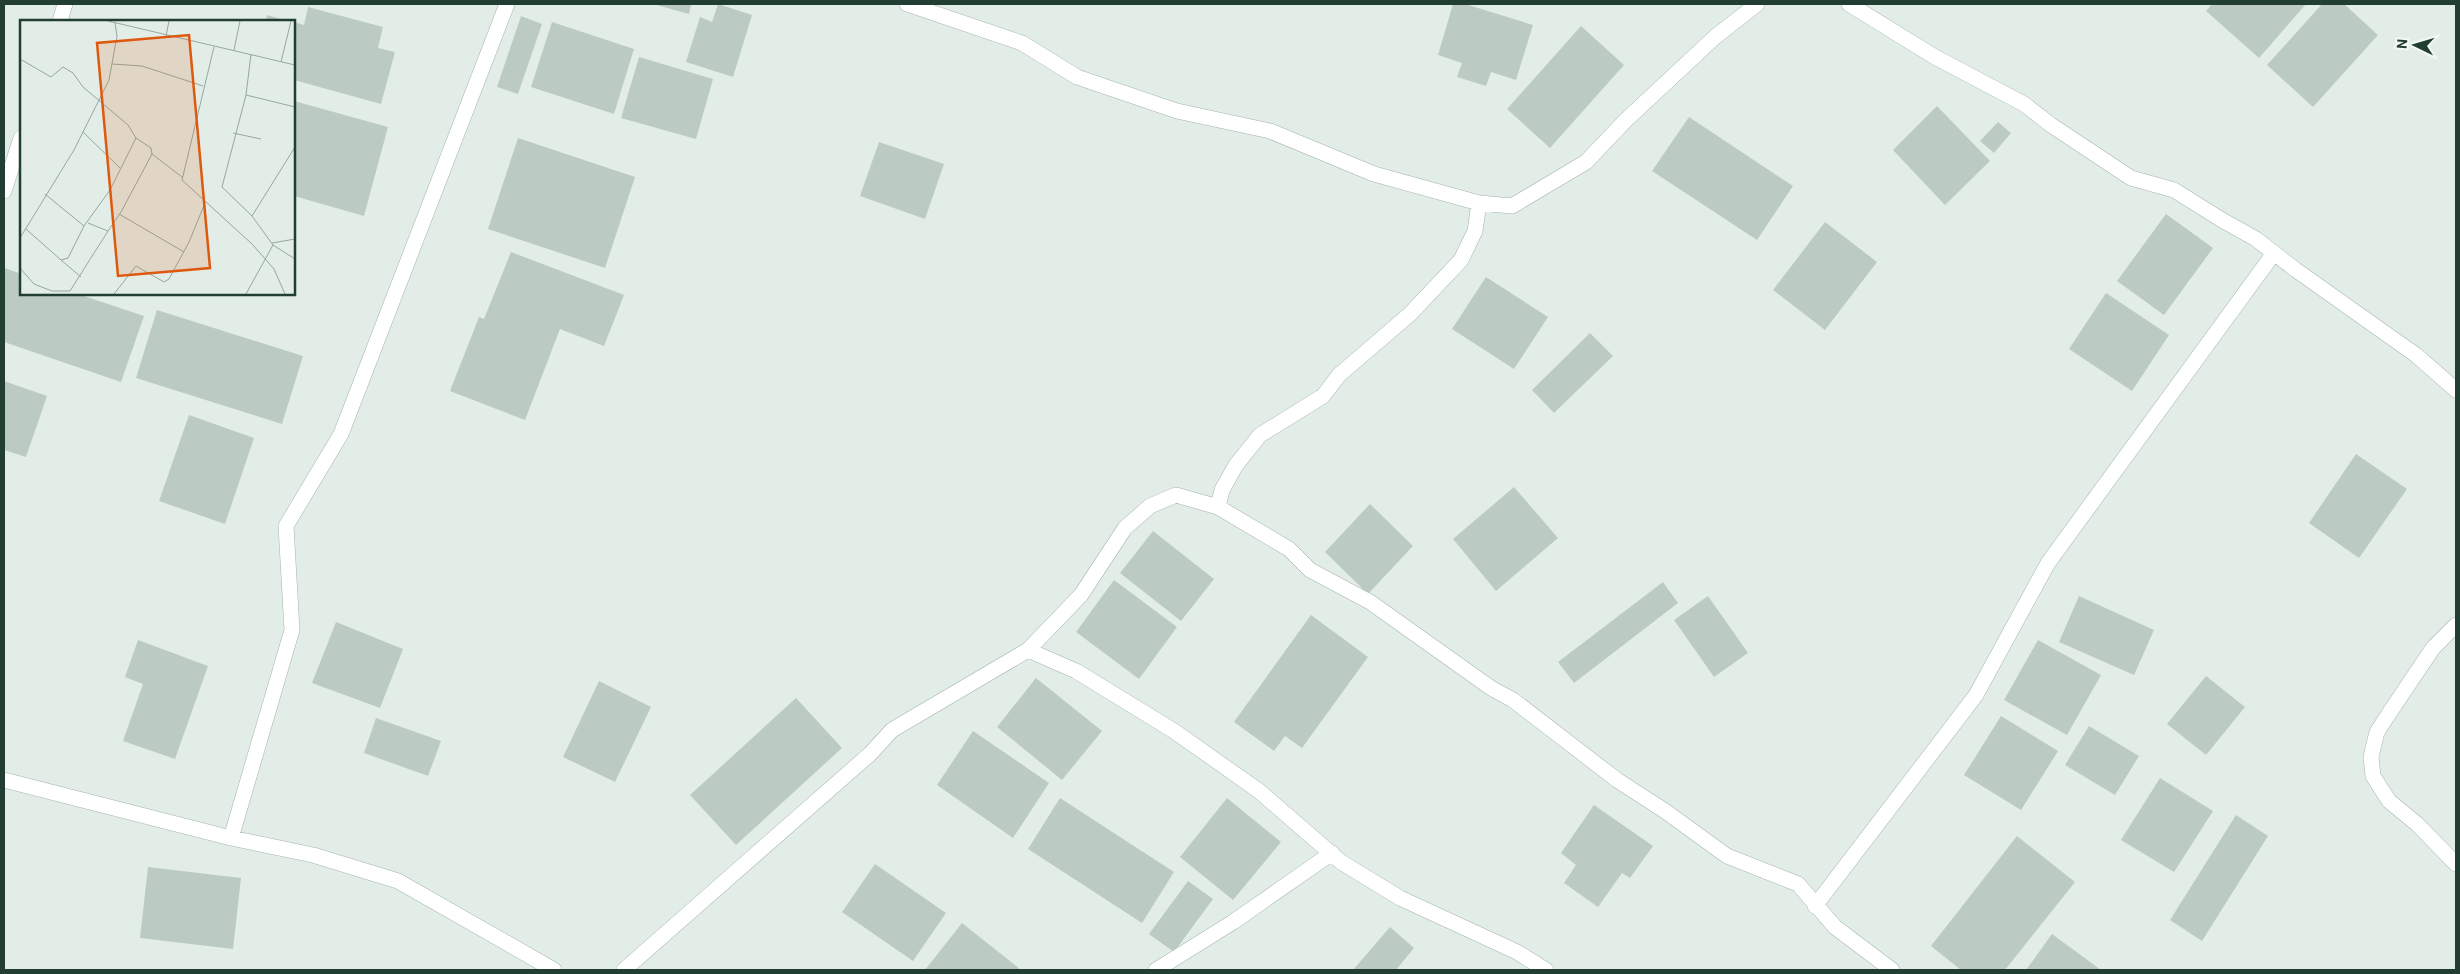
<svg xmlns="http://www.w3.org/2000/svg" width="2460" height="974" font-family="Roboto,sans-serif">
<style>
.building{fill:#bbcbc2}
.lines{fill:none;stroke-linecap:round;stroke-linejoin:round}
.minor-casing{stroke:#a5b5ad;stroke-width:16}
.minor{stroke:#fff;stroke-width:15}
.inset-road{fill:none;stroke:#95a79f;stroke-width:1}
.view{fill:#de580e;fill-opacity:0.15;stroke:#de580e;stroke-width:2.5}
.inset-edge{fill:none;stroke:#223e33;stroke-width:2.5}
</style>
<rect width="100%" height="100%" fill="#e2ede7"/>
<path class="building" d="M653,4H691L689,14Z
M718,4L752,15L733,77L686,62L700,17L712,22Z
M1453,4H1465L1533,25L1516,80L1491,72L1486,86L1457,77L1462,63L1438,55Z
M2212,4H2306L2259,58L2206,11Z
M2322,4H2344L2378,35L2313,107L2267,65Z
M308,7L383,27L378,48L395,52L381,104L294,80V22L304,25Z
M267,15L287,21H266Z
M521,16L542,24L518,94L497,87Z
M552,22L634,49L614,114L531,87Z
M1581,26L1624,65L1550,148L1507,109Z
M639,57L713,79L696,139L621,118Z
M294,101L388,127L364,216L294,196Z
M1937,106L1990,161L1945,205L1893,150Z
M1689,117L1793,186L1757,240L1652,171Z
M1998,122L2011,133L1994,153L1980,141Z
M518,138L635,177L605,268L488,229Z
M879,142L944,164L925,219L860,196Z
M2166,214L2213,248L2164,315L2117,281Z
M1825,222L1877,262L1825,330L1773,290Z
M511,252L624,295L604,346L560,329L525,420L450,391L479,317L484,319Z
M5,268L21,274V294H78L144,316L121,382L4,342Z
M1486,277L1548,317L1514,369L1452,329Z
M2106,293L2169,335L2132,391L2069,349Z
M157,310L303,356L282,424L136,378Z
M1590,333L1613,356L1554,413L1532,390Z
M4,381L47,396L26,457L4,450Z
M189,415L254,438L225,524L159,501Z
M2356,454L2407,489L2359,558L2309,523Z
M1514,487L1558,538L1496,591L1453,539Z
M1370,504L1413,546L1368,594L1325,552Z
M1153,531L1214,579L1181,621L1120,573Z
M1114,580L1177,627L1139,679L1076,632Z
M1663,582L1678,603L1574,683L1558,662Z
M1708,596L1748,653L1714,677L1674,620Z
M2079,596L2154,630L2134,675L2059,642Z
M1311,615L1368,657L1302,748L1285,736L1274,751L1234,722Z
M336,622L403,649L380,708L312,683Z
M138,640L208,666L175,759L123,741L143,684L125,677Z
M2038,640L2101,675L2067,735L2004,700Z
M2206,676L2245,707L2206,755L2167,724Z
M1036,678L1102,731L1062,780L997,727Z
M599,681L651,707L615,782L563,757Z
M796,698L842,748L736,845L690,795Z
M2001,716L2058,751L2021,810L1964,775Z
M376,718L441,741L428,776L364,753Z
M2089,726L2139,756L2115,795L2065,765Z
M973,731L1049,783L1013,838L937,785Z
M2160,778L2213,811L2174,872L2121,840Z
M1060,798L1174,872L1142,923L1028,849Z
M1227,798L1281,842L1233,900L1180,857Z
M1594,805L1653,846L1630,878L1622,873L1598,907L1564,883L1576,865L1561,853Z
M2236,815L2268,836L2202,941L2170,920Z
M2017,836L2075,882L2005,970H1961L1931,946Z
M875,864L946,913L913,961L842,912Z
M148,867L241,878L233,949L140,938Z
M1188,881L1213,899L1174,952L1149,934Z
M962,923L1021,970H925Z
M1390,927L1414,948L1396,970H1353Z
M2052,934L2101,970H2026Z"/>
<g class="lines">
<g class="minor-casing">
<path id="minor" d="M907,4L1022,43L1077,77L1177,111L1270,131L1374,174L1479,203L1512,206L1586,162L1626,120L1715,37L1757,4
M1849,4L1935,57L2024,104L2051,125L2131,178L2174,190L2222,220L2256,239L2296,270L2416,355L2456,390
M60,21L65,4
M4,191L21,138
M1218,507L1222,490L1236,465L1260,435L1323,396L1339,375L1410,314L1461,260L1475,231L1479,203
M2456,625L2433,648L2390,712L2377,732L2371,757L2373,776L2389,801L2417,824L2456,864
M1028,650L1081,595L1125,528L1150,506L1176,495L1218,507L1289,549L1310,570L1370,602L1491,688L1513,700L1617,780L1665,811L1727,856L1798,884L1835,927L1892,970
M4,780L231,838L313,855L398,881L554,970
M231,838L292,630L286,526L341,434L507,4
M1815,906L1976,695L2048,563L2274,253
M624,970L870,754L892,730L1028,650L1076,671L1174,731L1259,791L1341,862L1400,898L1517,952L1546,970
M1156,970L1233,922L1332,853"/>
</g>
<use href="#minor" class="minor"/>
</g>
<g transform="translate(20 20)">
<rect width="275" height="275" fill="#e2ede7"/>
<path class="inset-road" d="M88,1L275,45M146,16L149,1M194,27L162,160L232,224L254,249L265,274M214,30L220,1M0,39L31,57L43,47L53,53L63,67L108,105L116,118L90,170L64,206L25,174M261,42L271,1M92,44L122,46L183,66M226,75L275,87M63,112L100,148M213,113L241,119M132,134L162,157M99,194L164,232M232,196L275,127M68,203L88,211L101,192L132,134L131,128L116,118M6,209L41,240L48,238L64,206M0,218L54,130L89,60L97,16L95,3M252,223L275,219M253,225L275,239M41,240L61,257M0,248L14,264L32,271H50L88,211M94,274L116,246L144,262L149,259L169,222L185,183M226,274L253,225L232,196L202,167L226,75L231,34"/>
<path class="view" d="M169,15L190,248L98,256L77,23Z"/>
<rect width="275" height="275" class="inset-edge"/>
</g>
<rect width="2460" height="974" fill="none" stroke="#223e33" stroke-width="10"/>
<g transform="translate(2415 45) rotate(275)" stroke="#f3f9f5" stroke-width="4" paint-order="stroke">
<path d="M0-4L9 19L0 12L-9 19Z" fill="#223e33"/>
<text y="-8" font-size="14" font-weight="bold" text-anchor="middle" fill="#223e33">N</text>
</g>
</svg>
